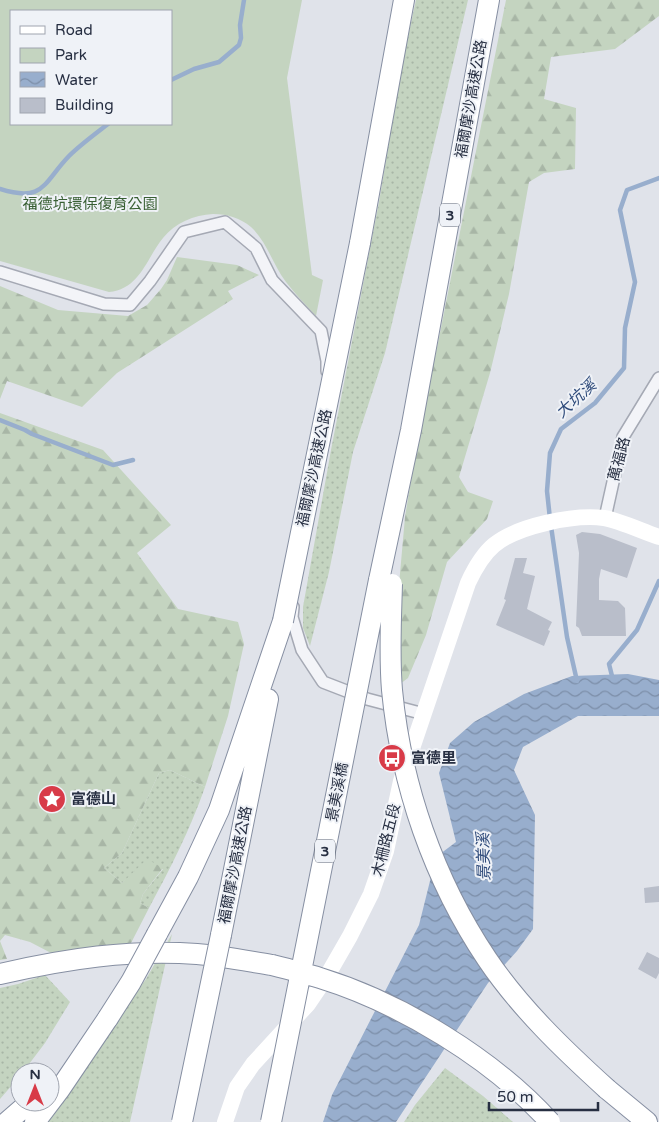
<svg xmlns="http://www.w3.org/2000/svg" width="659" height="1122" font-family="'Varela Round','Noto Sans TC',sans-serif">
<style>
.grass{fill:url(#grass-dots)}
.forest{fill:url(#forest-firs)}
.park{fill:#c4d4c0;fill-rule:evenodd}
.water{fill:url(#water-waves)}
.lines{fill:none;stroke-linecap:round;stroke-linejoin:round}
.stream{stroke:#98aecd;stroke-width:4.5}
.building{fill:#b9beca}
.minor-casing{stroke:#a5a9b4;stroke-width:14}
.motorway-casing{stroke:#868fa2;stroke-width:22}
.minor{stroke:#f3f4f8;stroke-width:11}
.secondary{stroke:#fff;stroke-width:16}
.motorway{stroke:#fff;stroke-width:20}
.motorway-bridge-casing{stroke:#868fa2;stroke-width:22;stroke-linecap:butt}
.motorway-bridge{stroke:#fff;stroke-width:20}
.labels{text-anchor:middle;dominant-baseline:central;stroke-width:4;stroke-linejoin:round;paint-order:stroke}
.shield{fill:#eff2f7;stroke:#636a78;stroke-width:1}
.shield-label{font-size:14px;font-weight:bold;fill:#272f42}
.street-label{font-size:15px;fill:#272f42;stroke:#eff2f7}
.park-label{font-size:15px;fill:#385f33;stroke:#eff2f7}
.poi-label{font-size:15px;font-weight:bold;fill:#272f42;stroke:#eff2f7;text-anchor:start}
.water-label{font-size:16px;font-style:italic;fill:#2e4a7a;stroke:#eff2f7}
</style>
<defs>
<pattern id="grass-dots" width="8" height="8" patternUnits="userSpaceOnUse" patternTransform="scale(1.25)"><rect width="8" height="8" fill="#c4d4c0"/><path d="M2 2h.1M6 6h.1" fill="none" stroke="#a8b6a6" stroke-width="1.8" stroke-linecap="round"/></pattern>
<pattern id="forest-firs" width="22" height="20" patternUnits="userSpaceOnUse" patternTransform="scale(1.25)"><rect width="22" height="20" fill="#c4d4c0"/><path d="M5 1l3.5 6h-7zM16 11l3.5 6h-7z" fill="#a8b6a6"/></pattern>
<pattern id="water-waves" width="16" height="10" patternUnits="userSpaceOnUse" patternTransform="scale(1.25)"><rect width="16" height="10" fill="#98aecd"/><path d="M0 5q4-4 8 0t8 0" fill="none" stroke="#7c8ea8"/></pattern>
</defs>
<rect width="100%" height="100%" fill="#e0e3ea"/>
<path class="grass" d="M416,0H468L385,353L353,452L329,572L310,646L303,628V607L331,450L379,202L401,69Z
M170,770L205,787C190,830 170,869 149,908L140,903L143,894L163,869L132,875L122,883L104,868L122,853L159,773Z
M172,934L130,1122H44L146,979Z
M45,975L70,1002L45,1043L23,1072H20V1076L0,1099V988L18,984Z
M445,1068L483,1096L513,1122H404L415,1105Z"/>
<path class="forest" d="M506,0H659V16L615,49L551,57L544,99L576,108L575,169L544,173L529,182L509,294L490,373L459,477L468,492L493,501L487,519L447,562L426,635L408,678L400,684L398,596L405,517L421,419L438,343Z
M177,257L237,265L259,275L228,291L233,299L117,373L82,407L7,381L0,399V286L58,310L128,316L147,305L161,289L167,280Z
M0,413L103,450L171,525L137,553L178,609L238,622L244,644L228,716L205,787L170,770L159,773L122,853L104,868L122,883L147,859L163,868L143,894L140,903L149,908L130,945L53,954L30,942L5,935L0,941L7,959L0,960Z"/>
<path class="park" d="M0,0H302L287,78L312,275L323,280L316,316C306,305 295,294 286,282C273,265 267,242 251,227C240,218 228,214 213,214C194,215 175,223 163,238C146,259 140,289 109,292L0,261ZM11,11H171V124H11Z"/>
<path class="water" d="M628,674L659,680V716H578L523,747L514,770L535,815L533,929L517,951L488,983L396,1122H323L332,1095L419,925L436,857L456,842L439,773L450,743L474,722L524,694L572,676Z"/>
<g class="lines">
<path class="stream" d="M171,80L194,69L219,62L239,45L241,38L240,25L244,0
M0,189C44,203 43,183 69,156C80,145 95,134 108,124
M0,420L25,430L32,434L113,465L133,460
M550,519L547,491L550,453L561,429L595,403L624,368L625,328L635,282L620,210L627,190L659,178
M551,526L567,637L577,681
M613,680L609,664L637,630L659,581"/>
</g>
<path class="building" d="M582,532L600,534L637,548L627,578L601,569L599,579V600L618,601L625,608L626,636H582L579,628L576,626L579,553L576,535Z
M515,558H527L523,573L535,576L527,609L552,622L548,630L550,631L544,646L496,625L506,600L504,599Z
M659,886V902L645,903L644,888Z
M647,952L659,958V973L656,979L638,969Z"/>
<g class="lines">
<g class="minor-casing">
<path id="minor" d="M0,272L104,304L130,305L150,281L184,232L225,222L256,248L272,280L321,331L327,361V371
M605,518L623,437L659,378
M293,607L292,617L302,650L323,682L367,699L424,714"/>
</g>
<g class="motorway-casing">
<path id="motorway" d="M360,243L404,0
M379,580L411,430L489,0
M157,934L188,877L219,810L283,621
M221,935L268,699
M0,974C65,959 130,949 197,954C222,956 247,961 272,965
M607,1089L647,1122
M7,1122L30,1102
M35,1122L60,1089L108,1018"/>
</g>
<use href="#minor" class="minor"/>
<path class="secondary" d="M225,1122L237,1087L253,1064L308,1004L327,976L350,936L371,894L386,851L401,781L468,583C474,570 482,555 494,545C517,526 574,514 604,518C618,520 644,532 659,537"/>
<use href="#motorway" class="motorway"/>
<g class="motorway-bridge-casing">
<path id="motorway-bridge" d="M392,584C391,619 389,655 392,690C401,785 434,880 487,959C520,1008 564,1050 607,1089
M283,621L360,243
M272,965C288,969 304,973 320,978C401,1003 493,1059 550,1122
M108,1018L131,982L157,934
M182,1122L221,935
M271,1122L379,580"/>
</g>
<use href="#motorway-bridge" class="motorway-bridge"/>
</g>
<defs>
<g id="bus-disc" transform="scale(1.4375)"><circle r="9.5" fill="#d83b48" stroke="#eff2f7"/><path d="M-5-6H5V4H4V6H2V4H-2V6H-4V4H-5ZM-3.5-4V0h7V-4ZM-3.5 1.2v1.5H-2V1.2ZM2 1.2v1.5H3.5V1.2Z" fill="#fff"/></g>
<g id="sight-disc" transform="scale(1.4375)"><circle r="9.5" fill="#d83b48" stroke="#eff2f7"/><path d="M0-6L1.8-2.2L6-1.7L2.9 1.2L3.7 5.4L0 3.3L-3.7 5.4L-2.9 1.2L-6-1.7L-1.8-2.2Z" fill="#fff"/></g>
</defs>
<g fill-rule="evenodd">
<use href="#bus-disc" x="392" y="758"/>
<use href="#sight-disc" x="52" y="799"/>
</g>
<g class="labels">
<g class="shield">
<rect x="440" y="203.5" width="20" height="23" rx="4"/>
<rect x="315" y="839.5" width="20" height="23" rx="4"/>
</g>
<g class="shield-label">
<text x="450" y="215">3</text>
<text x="325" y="851">3</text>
</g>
<g class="street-label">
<text transform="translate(471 99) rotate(-80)">福爾摩沙高速公路</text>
<text transform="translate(619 459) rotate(-75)">萬福路</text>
<text transform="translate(314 468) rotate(-78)">福爾摩沙高速公路</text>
<text transform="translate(337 792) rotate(-79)">景美溪橋</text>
<text transform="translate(386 840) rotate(-76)">木柵路五段</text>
<text transform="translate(235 865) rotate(-79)">福爾摩沙高速公路</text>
</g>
<g class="park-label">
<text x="90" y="204">福德坑環保復育公園</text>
</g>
<g class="poi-label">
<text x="411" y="758">富德里</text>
<text x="71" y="799">富德山</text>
</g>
<g class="water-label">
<text transform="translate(576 399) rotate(-42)">大坑溪</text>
<text transform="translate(484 857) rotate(-92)">景美溪</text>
</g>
</g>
<rect x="10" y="10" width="162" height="115" fill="#eff2f7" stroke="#9fa4af"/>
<rect x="20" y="26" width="25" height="8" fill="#ffffff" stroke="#9fa4af"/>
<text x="55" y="35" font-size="15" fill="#272f42">Road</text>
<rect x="20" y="48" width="25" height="15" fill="#c4d4c0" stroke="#9fa4af"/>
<text x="55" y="60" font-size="15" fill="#272f42">Park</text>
<rect x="20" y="72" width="25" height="15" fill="url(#water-waves)" stroke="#9fa4af"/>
<text x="55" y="85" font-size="15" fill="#272f42">Water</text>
<rect x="20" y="98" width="25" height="15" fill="#b9beca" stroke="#9fa4af"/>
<text x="55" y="110" font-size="15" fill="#272f42">Building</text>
<g transform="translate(35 1087)"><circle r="24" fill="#eff2f7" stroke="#9fa4af"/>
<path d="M0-4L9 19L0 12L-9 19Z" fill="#d83b48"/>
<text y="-8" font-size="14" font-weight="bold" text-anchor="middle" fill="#272f42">N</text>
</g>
<path d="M489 1102v8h109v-8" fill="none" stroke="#272f42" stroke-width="2.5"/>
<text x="497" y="1102" font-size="15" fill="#272f42" stroke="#eff2f7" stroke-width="4" paint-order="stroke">50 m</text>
</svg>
